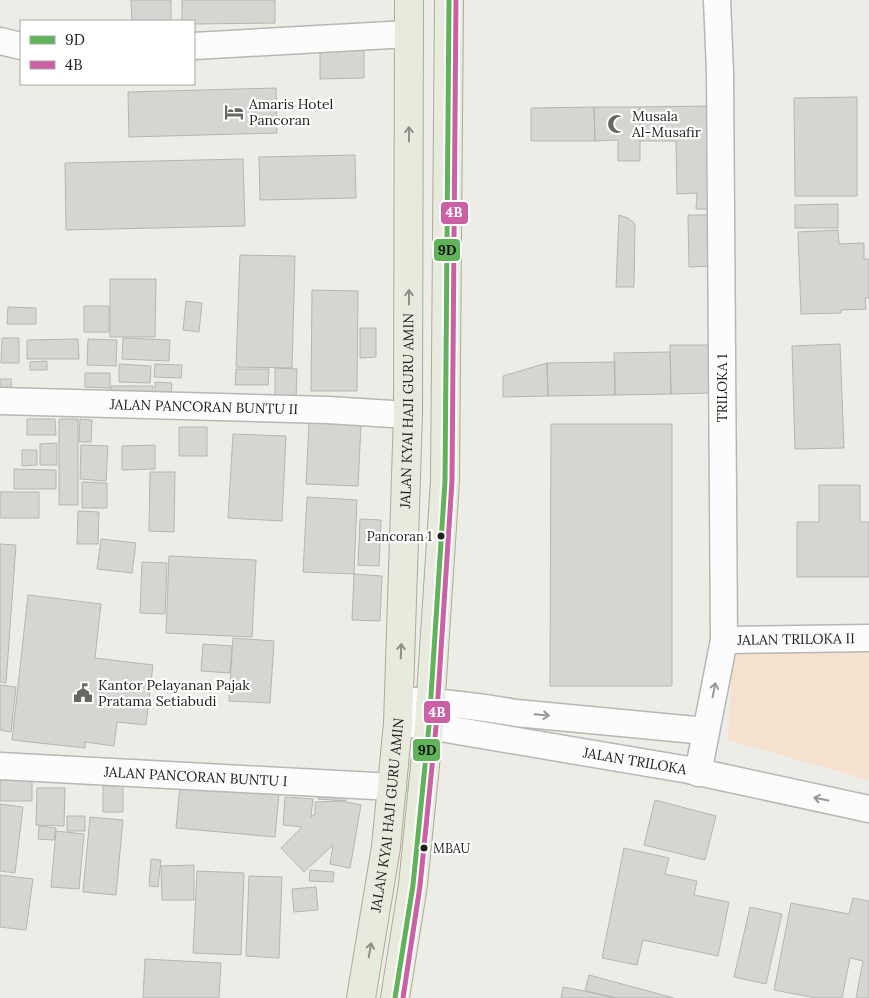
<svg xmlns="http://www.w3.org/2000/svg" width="869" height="998" font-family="Lora,serif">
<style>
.green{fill:#f6e0ce}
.building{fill:#d6d5d2;stroke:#b7b5b2}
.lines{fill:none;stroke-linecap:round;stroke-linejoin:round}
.street-casing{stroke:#b7b7b3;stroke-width:29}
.primary-casing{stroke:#aaad96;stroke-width:30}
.street{stroke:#fcfcfc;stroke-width:26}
.primary{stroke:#e9eade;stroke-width:28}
.bus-1-casing{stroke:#fff;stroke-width:9}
.bus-2-casing{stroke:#fff;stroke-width:9}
.bus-1{stroke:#61b359;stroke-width:5}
.bus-2{stroke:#cb60a4;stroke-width:5}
.oneway{stroke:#8f8f87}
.oneway2{stroke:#999997}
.bus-dot{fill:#21201c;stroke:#fff;stroke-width:2}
.labels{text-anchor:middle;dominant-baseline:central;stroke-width:4.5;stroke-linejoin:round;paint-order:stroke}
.bus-label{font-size:13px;fill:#21201c;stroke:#fff;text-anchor:end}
.poi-label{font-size:14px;fill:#21201c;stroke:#fff;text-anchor:start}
.street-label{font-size:14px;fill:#21201c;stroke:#fff}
.line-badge{stroke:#fff;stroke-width:2}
.badge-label{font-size:14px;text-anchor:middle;font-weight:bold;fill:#fff}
.pale-badge-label{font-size:14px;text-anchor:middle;font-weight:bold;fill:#111}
</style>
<rect width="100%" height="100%" fill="#edede8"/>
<path class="green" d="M869,637V780L728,740L733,651Z"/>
<path class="building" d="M131,0H171V21H132Z
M182,0H275V23L194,24V21H182Z
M364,45V78L320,79V47Z
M276,88L277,133L129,137L128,92Z
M857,97V196H795L794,98Z
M711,106L712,209H696L697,193L677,194L676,141H640V107Z
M594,107L595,141H531V108Z
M594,107H640V161H618V140L595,141Z
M355,155L356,198L260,200L259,157Z
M243,159L245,226L66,230L65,163Z
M838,204V228H795V205Z
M619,215L628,218L635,224L634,287H616Z
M688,215H712L713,266L689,267Z
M838,230L839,244L864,243V259H869V298H865L866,309L841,310V313L801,314L798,232Z
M240,255L295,256L292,368L236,367Z
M110,279H156L155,337H110Z
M312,290L358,291L357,391H311Z
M186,301L202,303L199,332L183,330Z
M84,306H109V332H84Z
M8,307L36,308V324H7Z
M360,328H376V357L360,358Z
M2,338H19V363H1Z
M123,338L170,340L169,361L122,359Z
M78,339L79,359H27V340Z
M88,339L117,340L116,366L87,365Z
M840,344L844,448L795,449L792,346Z
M670,345H711V393L671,394Z
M670,352L671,394L615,395L614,353Z
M47,361V370H30V362Z
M615,362V395L548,396L547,363Z
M547,363L548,396L503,397V376Z
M119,364L151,366L150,383L119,382Z
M155,364L182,365L181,378L154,377Z
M275,368L297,369L296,398H275Z
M236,369H269L268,385H235Z
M85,373H110V388L85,387Z
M0,379H11L12,391H0Z
M155,382L172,383L171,395L155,394Z
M111,386H153L152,403H111Z
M27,419H55L56,435H27Z
M59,419H78V505H59Z
M80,419L92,420L91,442H79Z
M309,423L361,425L358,486L306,484Z
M551,424H672V686H550Z
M179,427H207V456H179Z
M233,434L286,436L282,521L228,518Z
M57,443V465H40V444Z
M81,445L108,446L106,481L80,479Z
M155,445V469L122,470V446Z
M22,450H37V465L22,466Z
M14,469L56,470V489H14Z
M150,472H175L174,532L149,531Z
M82,482L107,483V508H82Z
M819,485H860V522H869V577H797V522H819Z
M0,492H39V518H0Z
M307,497L357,500L354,574L303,572Z
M78,511L99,512L98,544H77Z
M360,519L381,520L379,566L358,565Z
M101,539L136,543L132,573L97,569Z
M0,544L16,545L6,683L0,682Z
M169,556L256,560L252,637L166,633Z
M142,562L167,563L165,614L140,613Z
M354,574L382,576L380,621L352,620Z
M28,595L101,604L95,658L153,665L146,725L117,722L114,746L85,742V748L12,740Z
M233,638L274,641L270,703L229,701Z
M203,644L232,646L230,673L201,671Z
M0,685L16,687L11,732L0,730Z
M0,780H32V801H0Z
M180,785L279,794L275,837L176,828Z
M103,786H123V812H103Z
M37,788H65L64,826L36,825Z
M319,789L346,791V801L318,799Z
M285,797L313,799L311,817L315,814V802L341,801L361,805L350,868L330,864L333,845L304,872L281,848L302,827L283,825Z
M655,800L716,816L705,860L644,845Z
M0,804L23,807L15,873L0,871Z
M67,816H85V831H67Z
M90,817L123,820L116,895L83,892Z
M39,826L56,828L54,840L38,839Z
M56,831L84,834L79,889L51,887Z
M624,848L669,858L665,874L697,881L694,895L729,902L718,956L643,940L637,965L602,958Z
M151,859L161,860L158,887L149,886Z
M194,865V900H162L161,866Z
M310,870L334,872L333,882L309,881Z
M197,871L244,873L241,955L193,953Z
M0,875L33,879L26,930L0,927Z
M249,876L282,877L279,958L246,956Z
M316,887L318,910L294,912L292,889Z
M853,898L869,901V998H856L863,961L850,958L842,998H816L774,990L791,903L849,914Z
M750,907L782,914L766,984L734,977Z
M145,959L221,963L219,998H143Z
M589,975L674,998H616L585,991Z
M563,987L585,991L616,998H561Z"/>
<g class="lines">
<g class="street-casing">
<g id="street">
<path d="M0,41L21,46"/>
<path d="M194,46L408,34"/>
<path id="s1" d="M0,401L328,410L408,415"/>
<path id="s2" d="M724,640L869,638"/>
<path d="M399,700C439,702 478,706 516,713L706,731"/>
<path id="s3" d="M398,723L429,726L689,770L869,809"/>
<path id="s4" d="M0,766L393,787"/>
<path d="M698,773L724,640L720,72L717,0"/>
</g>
</g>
<g class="primary-casing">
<g id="primary">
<path id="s5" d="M361,998L386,847L398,723L408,415L409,0"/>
<path d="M395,998L413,885L429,726L445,481L449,0"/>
</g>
</g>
<use href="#street" class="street"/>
<use href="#primary" class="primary"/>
<g class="bus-1-casing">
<path id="bus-1" d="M395,998L413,885L429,726L445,481L449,0"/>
</g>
<g class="bus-2-casing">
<path id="bus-2" d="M403,998L420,886L436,727L452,481L456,0"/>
</g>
<use href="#bus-1" class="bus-1"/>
<use href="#bus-2" class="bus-2"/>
</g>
<defs><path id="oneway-shaft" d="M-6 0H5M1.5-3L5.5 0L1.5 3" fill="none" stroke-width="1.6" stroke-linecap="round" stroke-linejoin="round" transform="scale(1.25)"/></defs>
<g class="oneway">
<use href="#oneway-shaft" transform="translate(409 134) rotate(-90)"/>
<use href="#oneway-shaft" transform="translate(409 297) rotate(-90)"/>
<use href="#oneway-shaft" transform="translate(401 651) rotate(-88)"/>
<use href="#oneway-shaft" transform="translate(370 950) rotate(-80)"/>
</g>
<g class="oneway2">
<use href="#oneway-shaft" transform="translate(714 690) rotate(-79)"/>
<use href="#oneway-shaft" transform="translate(542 715) rotate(5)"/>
<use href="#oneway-shaft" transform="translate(821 799) rotate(-168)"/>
</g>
<defs>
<g id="hotel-bare" transform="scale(1.5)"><path d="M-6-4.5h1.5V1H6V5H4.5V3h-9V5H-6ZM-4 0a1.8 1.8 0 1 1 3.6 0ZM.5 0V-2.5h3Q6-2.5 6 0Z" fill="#686863" stroke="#fff" stroke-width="2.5" paint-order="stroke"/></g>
<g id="mosque-bare" transform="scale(1.5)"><path d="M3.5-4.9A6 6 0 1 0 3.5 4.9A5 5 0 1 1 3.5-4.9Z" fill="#686863" stroke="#fff" stroke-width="2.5" paint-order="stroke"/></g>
<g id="civic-bare" transform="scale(1.5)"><path d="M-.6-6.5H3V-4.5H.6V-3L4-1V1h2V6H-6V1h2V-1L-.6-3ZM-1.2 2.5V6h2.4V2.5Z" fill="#686863" stroke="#fff" stroke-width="2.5" paint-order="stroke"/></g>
</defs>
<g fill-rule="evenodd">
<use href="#hotel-bare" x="234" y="112"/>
<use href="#mosque-bare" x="617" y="124"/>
<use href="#civic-bare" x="83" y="693"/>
</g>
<g class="bus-dot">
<circle cx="441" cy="536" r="4.5"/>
<circle cx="424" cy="848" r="4.5"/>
</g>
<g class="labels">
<g class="bus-label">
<text x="432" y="536">Pancoran 1</text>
<text x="433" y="848" text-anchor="start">MBAU</text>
</g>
<g class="poi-label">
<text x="249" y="104">Amaris Hotel<tspan x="249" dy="16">Pancoran</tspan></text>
<text x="632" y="116">Musala<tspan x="632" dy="16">Al-Musafir</tspan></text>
<text x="98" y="685">Kantor Pelayanan Pajak<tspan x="98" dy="16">Pratama Setiabudi</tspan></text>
</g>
<g class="street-label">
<text transform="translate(722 388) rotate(-90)">TRILOKA 1</text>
<text stroke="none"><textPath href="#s1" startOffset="204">JALAN PANCORAN BUNTU II</textPath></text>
<text stroke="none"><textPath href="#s5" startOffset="590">JALAN KYAI HAJI GURU AMIN</textPath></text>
<text stroke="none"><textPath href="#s2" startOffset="72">JALAN TRILOKA II</textPath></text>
<text stroke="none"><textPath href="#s3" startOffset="240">JALAN TRILOKA</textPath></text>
<text stroke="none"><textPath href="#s4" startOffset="196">JALAN PANCORAN BUNTU I</textPath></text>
<text stroke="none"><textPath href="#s5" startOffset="185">JALAN KYAI HAJI GURU AMIN</textPath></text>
</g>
</g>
<g class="line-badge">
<rect x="440" y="201" width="29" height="24" rx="5" fill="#cb60a4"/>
<rect x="433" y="238" width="28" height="24" rx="5" fill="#61b359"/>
<rect x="423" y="700" width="28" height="24" rx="5" fill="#cb60a4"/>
<rect x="412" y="738" width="29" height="24" rx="5" fill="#61b359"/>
</g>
<g class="badge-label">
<text x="454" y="217">4B</text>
<text x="437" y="717">4B</text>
</g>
<g class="pale-badge-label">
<text x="447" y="255">9D</text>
<text x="427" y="755">9D</text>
</g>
<rect x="20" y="20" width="175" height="65" fill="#ffffff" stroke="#a6a6a4"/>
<rect x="30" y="36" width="25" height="8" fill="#61b359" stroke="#a6a6a4"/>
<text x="65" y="45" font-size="15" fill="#21201c">9D</text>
<rect x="30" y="61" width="25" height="8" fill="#cb60a4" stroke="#a6a6a4"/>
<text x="65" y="70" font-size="15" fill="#21201c">4B</text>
</svg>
